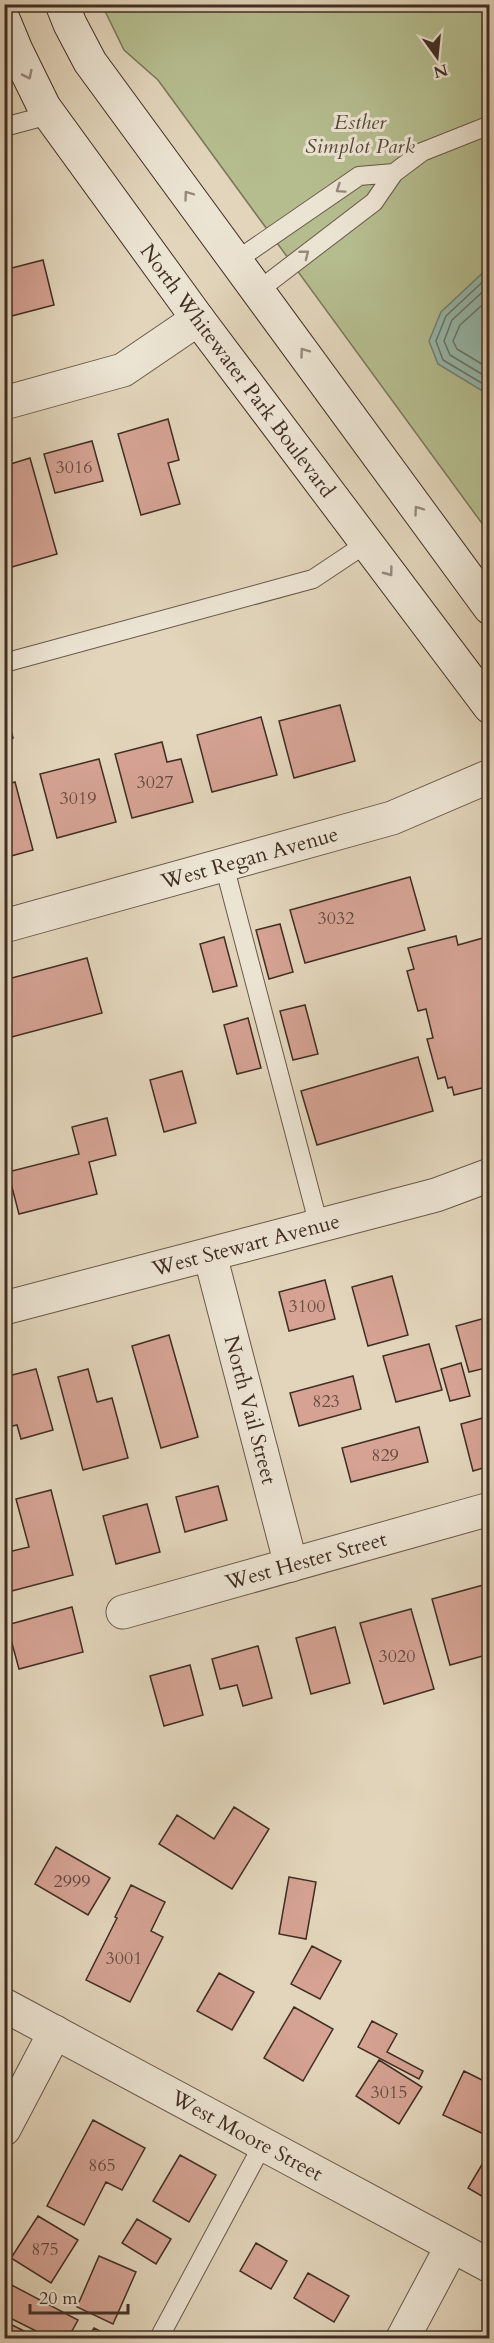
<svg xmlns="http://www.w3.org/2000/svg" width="494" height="2343" font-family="Cardo,serif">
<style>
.green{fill:#b5bd8f;stroke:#7b765a;stroke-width:1.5}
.water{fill:#95b9ad;stroke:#738176;stroke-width:1.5}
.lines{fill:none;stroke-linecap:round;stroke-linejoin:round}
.shore{stroke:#6b7468;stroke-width:1.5}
.building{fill:#d5a293;stroke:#412e24;stroke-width:1.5}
.lane-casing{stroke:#69584a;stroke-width:20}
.street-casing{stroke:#69584a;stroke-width:35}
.secondary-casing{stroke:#412e24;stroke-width:35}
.lane{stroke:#ece4d3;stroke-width:18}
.street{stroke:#ece4d3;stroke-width:33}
.secondary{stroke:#ece4d3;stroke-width:33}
.oneway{stroke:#96897c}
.labels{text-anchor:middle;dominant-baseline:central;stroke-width:6;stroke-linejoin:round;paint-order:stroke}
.number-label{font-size:18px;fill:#664b40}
.park-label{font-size:21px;font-style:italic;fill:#584b39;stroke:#ece4d3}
.street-label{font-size:21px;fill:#412e24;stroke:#ece4d3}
</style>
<rect width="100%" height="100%" fill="#e2d5bb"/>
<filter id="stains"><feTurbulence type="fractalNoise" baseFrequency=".00333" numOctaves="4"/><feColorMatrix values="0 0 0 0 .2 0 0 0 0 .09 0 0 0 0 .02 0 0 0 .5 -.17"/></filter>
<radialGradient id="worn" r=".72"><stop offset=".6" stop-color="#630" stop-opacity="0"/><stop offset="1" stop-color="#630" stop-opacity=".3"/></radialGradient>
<path class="green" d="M102,5H489V533L158,80L124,50Z"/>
<path class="water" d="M489,267V395L438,364L429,341L441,312Z"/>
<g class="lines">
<path class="shore" d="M490,275L446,316L436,341L443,360L490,388
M490,285L452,320L444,341L450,355L490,379
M490,298L460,325L453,341L457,349L490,369"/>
</g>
<path class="building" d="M43,260L54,305L4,318V270Z
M168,419L179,460L168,463L180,504L141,515L118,434Z
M92,441L103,481L55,493L44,454Z
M30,458L57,554L5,569L4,466Z
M340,705L355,761L294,778L279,721Z
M4,706L13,738L4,741Z
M261,717L277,775L212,792L197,735Z
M162,742L167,762L181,759L193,802L132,818L115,754Z
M99,759L116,822L57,838L40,774Z
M15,782L33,850L4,858V785Z
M410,877L425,930L305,963L290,910Z
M280,924L293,972L269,979L256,930Z
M456,936L458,945L483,938L486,951L490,950V1086L454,1095L452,1087L448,1088L445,1077L438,1079L427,1039L433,1038L426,1009L418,1011L407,971L414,969L408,948Z
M224,937L237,986L213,992L200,944Z
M87,958L102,1013L4,1039V980Z
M305,1005L318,1054L293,1060L280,1011Z
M248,1018L261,1068L237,1074L224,1025Z
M418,1057L433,1111L317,1145L301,1091Z
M182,1071L196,1123L164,1132L150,1080Z
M107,1118L116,1155L89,1162L97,1194L19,1214L8,1172L79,1154L72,1127Z
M392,1276L408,1335L368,1346L352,1287Z
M325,1280L335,1319L289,1331L279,1292Z
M489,1317L490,1367L469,1372L456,1326Z
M169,1335L198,1437L161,1448L132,1346Z
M429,1344L442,1390L396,1402L383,1356Z
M461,1363L470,1396L450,1401L441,1369Z
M36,1369L53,1430L21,1439L17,1425L4,1428V1377Z
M88,1369L97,1402L112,1398L128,1458L83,1470L58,1377Z
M353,1376L361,1409L299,1426L290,1393Z
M490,1416V1466L473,1471L461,1424Z
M419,1427L428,1462L351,1482L342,1448Z
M218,1486L227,1520L185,1532L176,1497Z
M51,1490L73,1575L4,1593V1553L29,1547L16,1499Z
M147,1504L160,1552L116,1564L103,1516Z
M487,1584L490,1593V1654L450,1665L432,1599Z
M72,1607L83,1652L19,1669L7,1625Z
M411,1609L434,1689L384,1704L360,1623Z
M335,1627L350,1683L311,1694L296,1638Z
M258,1646L272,1698L243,1706L237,1685L220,1689L212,1659Z
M190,1665L203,1715L164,1726L150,1676Z
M234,1807L269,1829L232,1889L159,1844L177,1815L214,1839Z
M56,1847L110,1878L88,1915L35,1884Z
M289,1877L316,1882L306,1939L279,1934Z
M131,1885L165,1902L151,1931L163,1937L130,2002L86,1980L117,1918L115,1917Z
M312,1946L341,1961L320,1999L291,1984Z
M219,1973L254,1992L232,2030L197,2011Z
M294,2007L333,2029L303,2081L264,2058Z
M372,2021L397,2034L387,2052L423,2071L419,2079L358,2047Z
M379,2060L422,2087L399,2124L356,2096Z
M464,2071L490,2084V2137L443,2115Z
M93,2120L145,2148L122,2190L106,2182L84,2225L47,2206Z
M490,2151V2201L468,2188Z
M180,2155L216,2175L189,2222L153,2201Z
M38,2216L78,2240L51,2283L11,2258Z
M137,2219L171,2239L156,2264L122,2243Z
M256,2243L287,2261L271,2289L240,2271Z
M99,2256L136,2272L113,2324L77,2307Z
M308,2273L349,2296L334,2322L294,2298Z
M4,2281L78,2320L68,2338H50L4,2315Z
M4,2321L38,2338H4Z
M490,2321V2338H482Z
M94,2328L113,2338H88Z"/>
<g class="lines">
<g class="lane-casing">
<path id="lane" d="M4,127L49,115
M237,260L359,176L394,173
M259,290L374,202L394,173L422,152L490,125
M4,663L313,579L367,543
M224,865L319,1226
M159,2338L263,2144"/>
</g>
<g class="street-casing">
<g id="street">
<path d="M4,403L123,370L198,319"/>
<path id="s1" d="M4,926L392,818L490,776"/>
<path id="s2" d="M210,1255L291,1565"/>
<path id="s3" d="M4,1308L436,1195L490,1175"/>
<path id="s4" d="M123,1612L490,1509"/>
<path id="s5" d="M4,2005L490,2266"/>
<path d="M4,2129L55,2032"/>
<path d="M403,2338L452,2246"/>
</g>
</g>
<g class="secondary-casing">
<g id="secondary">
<path d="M62,4L70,24L90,62L490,608"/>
<path id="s6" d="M4,21L16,50L44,107L198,319L490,707"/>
</g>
</g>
<use href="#lane" class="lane"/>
<use href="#street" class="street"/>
<use href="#secondary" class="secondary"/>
</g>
<defs><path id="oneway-chevron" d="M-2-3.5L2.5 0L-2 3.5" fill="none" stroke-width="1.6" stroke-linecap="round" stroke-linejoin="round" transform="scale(1.5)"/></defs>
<g class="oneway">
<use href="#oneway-chevron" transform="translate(28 75) rotate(64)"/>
<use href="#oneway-chevron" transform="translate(340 189) rotate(146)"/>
<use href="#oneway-chevron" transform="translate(188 195) rotate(-126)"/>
<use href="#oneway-chevron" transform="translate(305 254) rotate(-38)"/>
<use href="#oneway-chevron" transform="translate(304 352) rotate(-126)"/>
<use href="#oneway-chevron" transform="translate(418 510) rotate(-126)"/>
<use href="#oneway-chevron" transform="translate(389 572) rotate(53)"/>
</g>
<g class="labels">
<g class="number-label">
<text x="74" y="467">3016</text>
<text x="155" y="782">3027</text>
<text x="78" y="798">3019</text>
<text x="336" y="918">3032</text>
<text x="307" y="1306">3100</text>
<text x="326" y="1401">823</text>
<text x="385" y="1455">829</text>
<text x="397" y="1656">3020</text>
<text x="72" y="1881">2999</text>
<text x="124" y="1958">3001</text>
<text x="389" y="2092">3015</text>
<text x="102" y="2165">865</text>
<text x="45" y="2249">875</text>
</g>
<g class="park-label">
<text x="360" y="122">Esther<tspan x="360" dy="24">Simplot Park</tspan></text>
</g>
<g class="street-label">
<text stroke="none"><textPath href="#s6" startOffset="422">North Whitewater Park Boulevard</textPath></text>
<text stroke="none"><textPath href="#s1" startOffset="255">West Regan Avenue</textPath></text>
<text stroke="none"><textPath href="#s3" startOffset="250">West Stewart Avenue</textPath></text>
<text stroke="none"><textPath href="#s2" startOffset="160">North Vail Street</textPath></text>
<text stroke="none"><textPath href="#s4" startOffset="190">West Hester Street</textPath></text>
<text stroke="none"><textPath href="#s5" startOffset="276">West Moore Street</textPath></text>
</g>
</g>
<rect width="494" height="2343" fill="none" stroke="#e2d5bb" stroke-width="24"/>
<rect x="6" y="6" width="482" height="2331" fill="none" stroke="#412e24" stroke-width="3"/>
<rect x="12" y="12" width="470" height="2319" fill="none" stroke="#412e24" stroke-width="1.5"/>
<g transform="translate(437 57) rotate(165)" stroke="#ece4d3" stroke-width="4.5" paint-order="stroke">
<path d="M0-4.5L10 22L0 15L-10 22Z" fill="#412e24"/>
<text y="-9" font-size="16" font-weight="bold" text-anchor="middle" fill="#412e24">N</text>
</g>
<path d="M30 2304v9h98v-9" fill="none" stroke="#412e24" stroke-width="3"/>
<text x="39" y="2304" font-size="18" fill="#412e24" stroke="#ece4d3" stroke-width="4.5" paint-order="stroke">20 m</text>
<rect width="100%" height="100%" filter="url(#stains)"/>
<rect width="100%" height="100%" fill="url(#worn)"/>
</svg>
